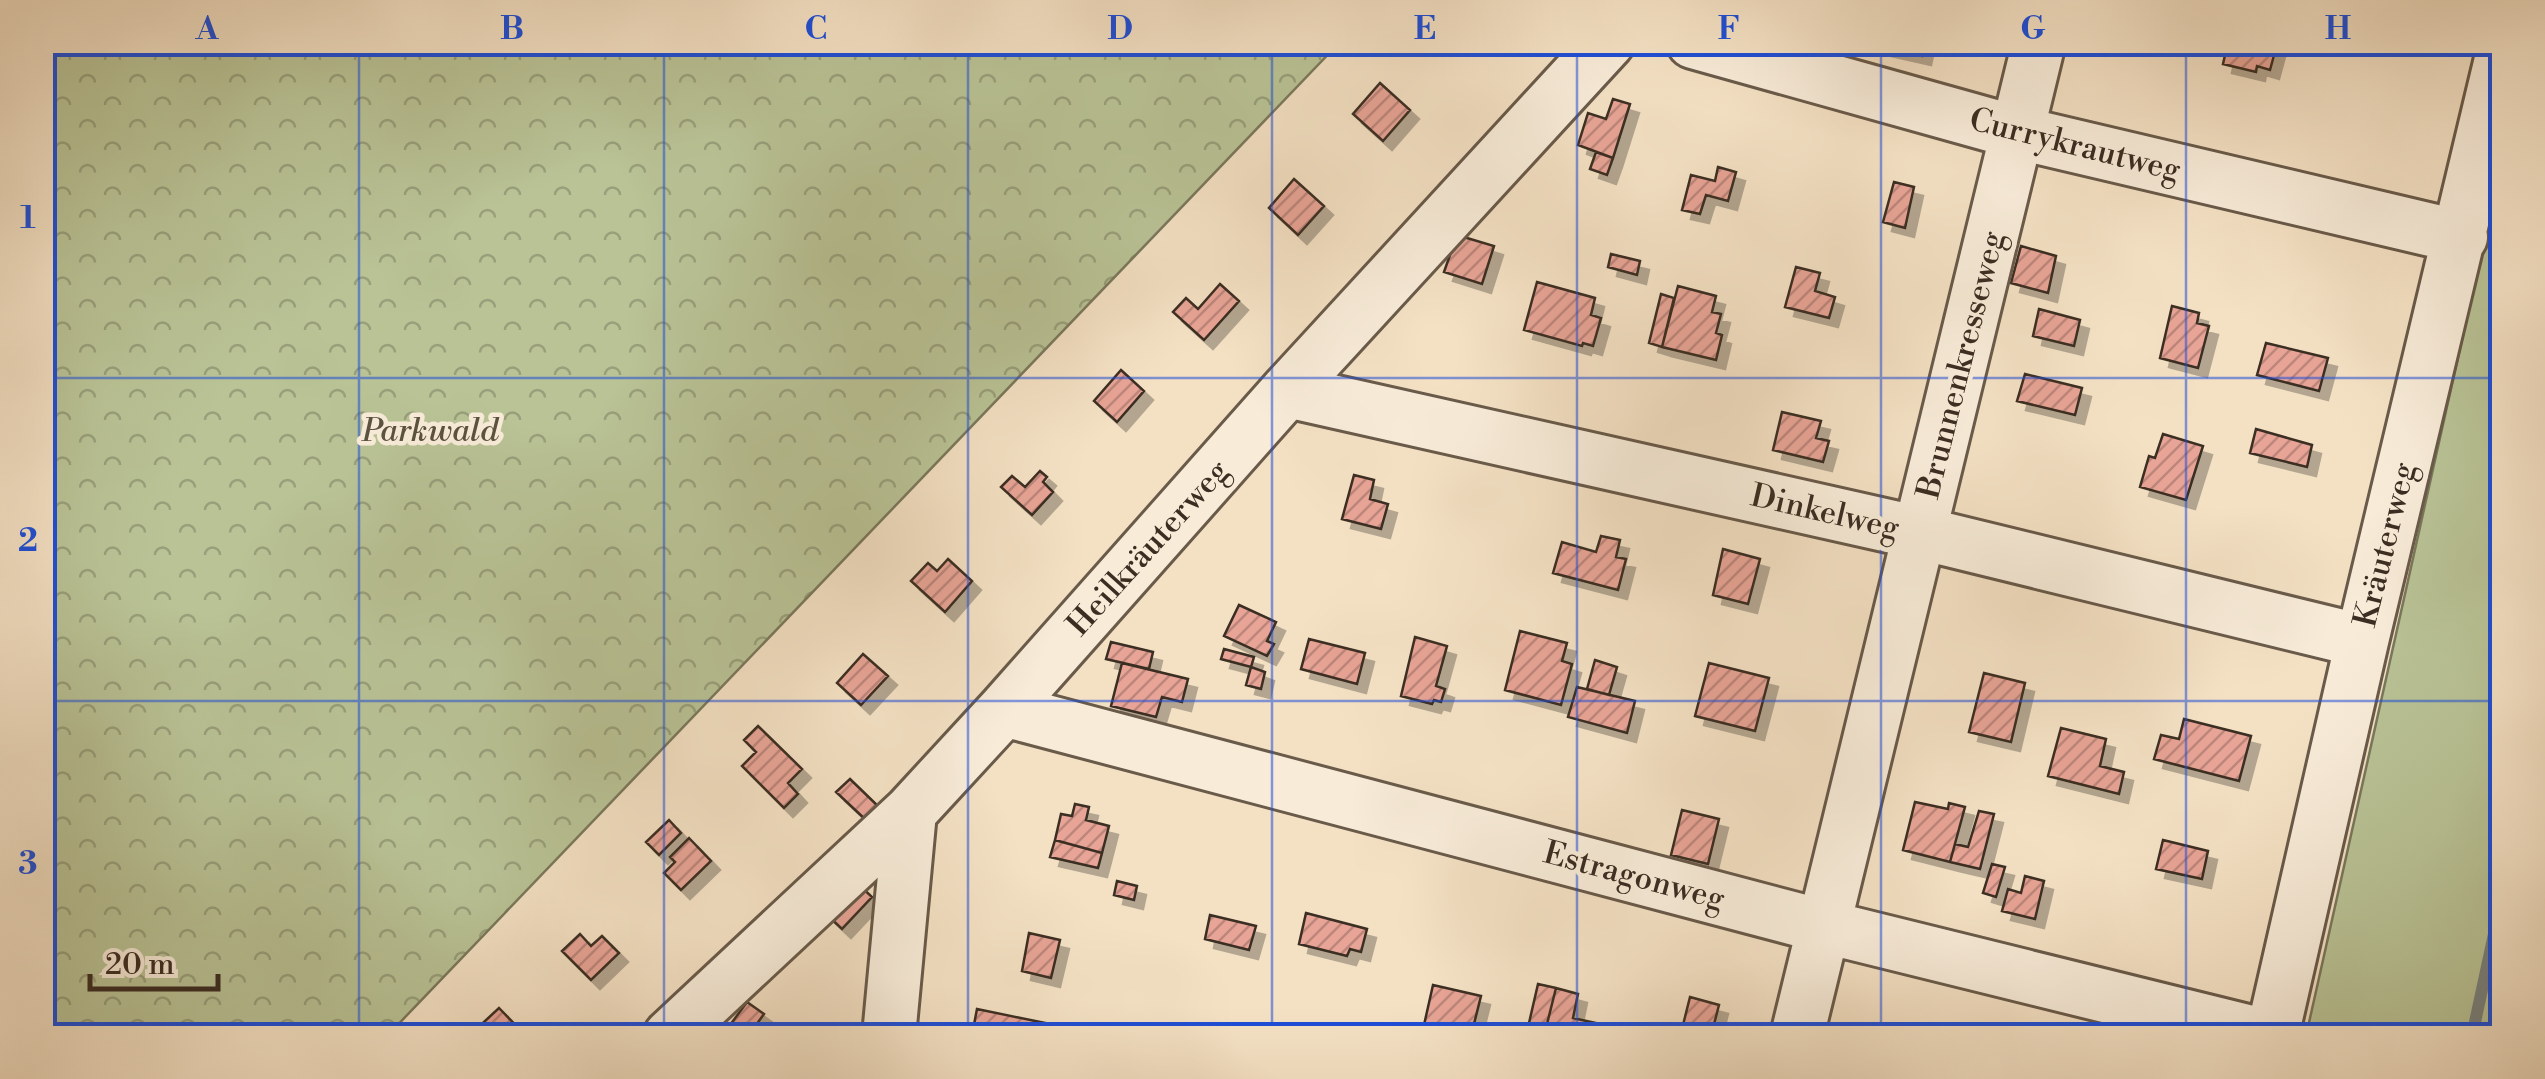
<svg xmlns="http://www.w3.org/2000/svg" width="2545" height="1079" font-family="'Libre Bodoni',serif">
<style>
.grass{fill:#b9c396;stroke:#7a785c;stroke-width:2.5}
.forest{fill:url(#forest-crowns);stroke:#7a785c;stroke-width:2.5}
.lines{fill:none;stroke-linecap:round;stroke-linejoin:round}
.stream{stroke:#788280;stroke-width:12}
.building{fill:url(#building-hatch);stroke:#3b2d22;stroke-width:2.5;filter:url(#shadow)}
.minor-casing{stroke:#695a4a;stroke-width:58}
.minor{stroke:#f8ecd9;stroke-width:52}
.grid{fill:none;stroke:#1d4ed8;stroke-width:2.5;stroke-opacity:0.55}
.labels{text-anchor:middle;dominant-baseline:central;stroke-width:9;stroke-linejoin:round;paint-order:stroke}
.street-label{font-size:32px;fill:#3b2d22;stroke:#f8ecd9}
.park-label{font-size:32px;font-style:italic;fill:#5a523f;stroke:#f8ecd9}
.neatline{fill:none;stroke:#1d4ed8;stroke-width:4}
.grid-label{font-size:32px;text-anchor:middle;font-weight:bold;fill:#1d4ed8}
</style>
<defs>
<pattern id="forest-crowns" width="20" height="18" patternUnits="userSpaceOnUse" patternTransform="scale(2.5)"><rect width="20" height="18" fill="#b9c396"/><path d="M2 6a3 3 0 1 1 6 0M12 15a3 3 0 1 1 6 0" fill="none" stroke="#989f7a"/></pattern>
<pattern id="building-hatch" width="6" height="6" patternUnits="userSpaceOnUse" patternTransform="scale(2.5)"><rect width="6" height="6" fill="#e8a496"/><path d="M-1 1l2-2M0 6l6-6M5 7l2-2" fill="none" stroke="#bd867a"/></pattern>
<filter id="shadow"><feDropShadow dx="9" dy="9" stdDeviation="0" flood-color="#0004"/></filter>
</defs>
<rect width="100%" height="100%" fill="#f4e1c4"/>
<filter id="stains"><feTurbulence type="fractalNoise" baseFrequency=".002" numOctaves="4"/><feColorMatrix values="0 0 0 0 .2 0 0 0 0 .09 0 0 0 0 .02 0 0 0 .5 -.17"/></filter>
<radialGradient id="worn" r=".72"><stop offset=".6" stop-color="#630" stop-opacity="0"/><stop offset="1" stop-color="#630" stop-opacity=".3"/></radialGradient>
<path class="grass" d="M2502,161V1036H2306Z"/>
<path class="forest" d="M42,43L43,42L1339,43L387,1036H43Z"/>
<g class="lines">
<path class="stream" d="M2472,1036L2502,897"/>
</g>
<path class="building" d="M1860,42H1925L1922,56Z
M2228,42H2263L2276,48L2270,70L2257,66L2256,72L2223,64Z
M1380,83L1410,110L1383,141L1353,114Z
M1613,99L1630,104L1613,158L1578,145L1588,113L1606,119Z
M1596,152L1613,158L1607,175L1590,169Z
M1718,167L1736,172L1728,201L1706,195L1700,214L1682,210L1691,175L1715,181Z
M1294,179L1324,206L1298,235L1269,208Z
M1894,182L1914,187L1905,228L1883,222Z
M1457,235L1494,246L1482,284L1444,272Z
M2021,246L2056,256L2048,293L2011,283Z
M1611,254L1640,261L1637,275L1608,267Z
M1796,267L1820,273L1815,291L1835,297L1829,318L1785,307Z
M1537,282L1595,298L1591,315L1601,318L1593,346L1583,343L1582,346L1524,330Z
M1220,284L1239,301L1204,340L1173,312L1186,298L1198,309Z
M1678,286L1716,296L1712,312L1721,314L1716,333L1722,335L1716,360L1662,347Z
M1661,294L1674,298L1662,347L1649,343Z
M2172,306L2199,313L2197,323L2209,326L2198,368L2160,358Z
M2039,309L2080,320L2074,346L2033,336Z
M2266,343L2328,358L2319,391L2257,375Z
M1121,370L1144,391L1117,422L1094,401Z
M2025,374L2082,388L2075,415L2017,401Z
M1782,412L1821,421L1816,438L1829,441L1823,462L1773,450Z
M2256,429L2312,445L2307,467L2250,453Z
M2163,434L2203,446L2186,500L2140,487L2149,456L2155,458Z
M1040,471L1047,477L1043,482L1053,492L1032,515L1001,487L1012,476L1025,487Z
M1354,475L1374,480L1370,499L1388,504L1381,529L1342,519Z
M1601,536L1620,540L1616,557L1626,559L1618,590L1553,573L1562,542L1596,552Z
M1723,549L1760,559L1748,604L1713,595Z
M948,559L972,581L945,612L911,581L928,563L937,571Z
M1239,605L1276,622L1267,641L1274,644L1267,656L1224,636Z
M1520,631L1567,643L1562,661L1572,664L1561,705L1505,690Z
M1415,637L1447,646L1436,686L1445,689L1441,702L1434,700L1432,704L1401,696Z
M1309,639L1365,653L1357,684L1301,669Z
M1111,642L1153,652L1149,669L1106,659Z
M1224,649L1254,657L1251,667L1221,659Z
M863,654L888,676L861,705L837,683Z
M1595,660L1617,667L1609,695L1587,689Z
M1122,663L1188,679L1182,702L1162,697L1156,717L1111,706Z
M1709,663L1769,678L1755,731L1695,716Z
M1251,667L1265,672L1261,689L1246,685Z
M1984,673L2025,683L2011,742L1969,732Z
M1577,687L1635,701L1627,733L1568,717Z
M2184,719L2251,736L2239,781L2154,759L2161,735L2179,739Z
M758,726L802,769L788,783L798,794L784,808L742,766L756,752L744,740Z
M2061,728L2106,739L2100,766L2124,772L2119,794L2048,776Z
M850,779L880,808L867,821L836,792Z
M1915,802L1948,809L1949,803L1965,807L1950,862L1903,850Z
M1075,804L1089,807L1086,820L1109,826L1102,853L1055,840L1061,814L1072,816Z
M1682,810L1719,819L1708,864L1671,855Z
M1979,811L1994,814L1980,869L1950,862L1955,844L1968,847Z
M669,820L681,833L659,855L646,842Z
M689,838L711,861L681,890L664,873L675,862L670,857Z
M1055,840L1102,853L1098,868L1050,857Z
M2163,840L2208,851L2202,879L2156,869Z
M1992,864L2005,867L1996,897L1983,893Z
M2025,876L2044,881L2035,919L2002,911L2008,889L2021,893Z
M855,881L872,897L842,929L825,913Z
M1117,881L1137,886L1134,900L1114,895Z
M1306,913L1367,929L1361,952L1350,949L1347,956L1299,944Z
M1210,915L1256,926L1249,950L1205,939Z
M1029,933L1060,940L1051,978L1022,971Z
M580,934L591,946L602,936L619,953L591,980L562,951Z
M1538,984L1556,988L1544,1036H1526Z
M1433,985L1481,996L1471,1036L1424,1025Z
M1556,988L1578,994L1573,1018L1600,1024L1597,1036H1544Z
M1690,997L1719,1005L1711,1036L1682,1029Z
M747,1002L764,1014L748,1036H722Z
M499,1008L526,1036H472L470,1035Z
M977,1009L1055,1025L1052,1036L972,1035Z"/>
<g class="lines">
<g class="minor-casing">
<path id="minor" d="M1693,42L2019,133L2461,237
M1287,391L1920,533L2362,641
M1004,710L1822,926L2267,1036
M670,1036L910,812L1004,710L1287,391L1608,42
M889,1036L910,812
M1797,1036L2039,42
M2272,1036L2362,641L2502,55"/>
</g>
<use href="#minor" class="minor"/>
</g>
<path class="grid" d="M359,42V1036M664,42V1036M968,42V1036M1272,42V1036M1577,42V1036M1881,42V1036M2186,42V1036M42,378H2502M42,701H2502"/>
<g class="labels">
<g class="street-label">
<text transform="translate(2075 145) rotate(14)">Currykrautweg</text>
<text transform="translate(1961 365) rotate(-76)">Brunnenkresseweg</text>
<text transform="translate(1825 512) rotate(13)">Dinkelweg</text>
<text transform="translate(2385 545) rotate(-76)">Kräuterweg</text>
<text transform="translate(1148 548) rotate(-48)">Heilkräuterweg</text>
<text transform="translate(1634 876) rotate(15)">Estragonweg</text>
</g>
<g class="park-label">
<text x="430" y="431">Parkwald</text>
</g>
</g>
<rect width="2545" height="1079" fill="none" stroke="#f4e1c4" stroke-width="110"/>
<path d="M90 974v15h128v-15" fill="none" stroke="#3b2d22" stroke-width="5"/>
<text x="105" y="974" font-size="30" fill="#3b2d22" stroke="#f8ecd9" stroke-width="8" paint-order="stroke">20 m</text>
<rect x="55" y="55" width="2435" height="969" class="neatline"/>
<g class="grid-label">
<text x="207" y="39">A</text>
<text x="512" y="39">B</text>
<text x="816" y="39">C</text>
<text x="1120" y="39">D</text>
<text x="1425" y="39">E</text>
<text x="1729" y="39">F</text>
<text x="2033" y="39">G</text>
<text x="2338" y="39">H</text>
<text x="28" y="228">1</text>
<text x="28" y="551">2</text>
<text x="28" y="874">3</text>
</g>
<rect width="100%" height="100%" filter="url(#stains)"/>
<rect width="100%" height="100%" fill="url(#worn)"/>
</svg>
